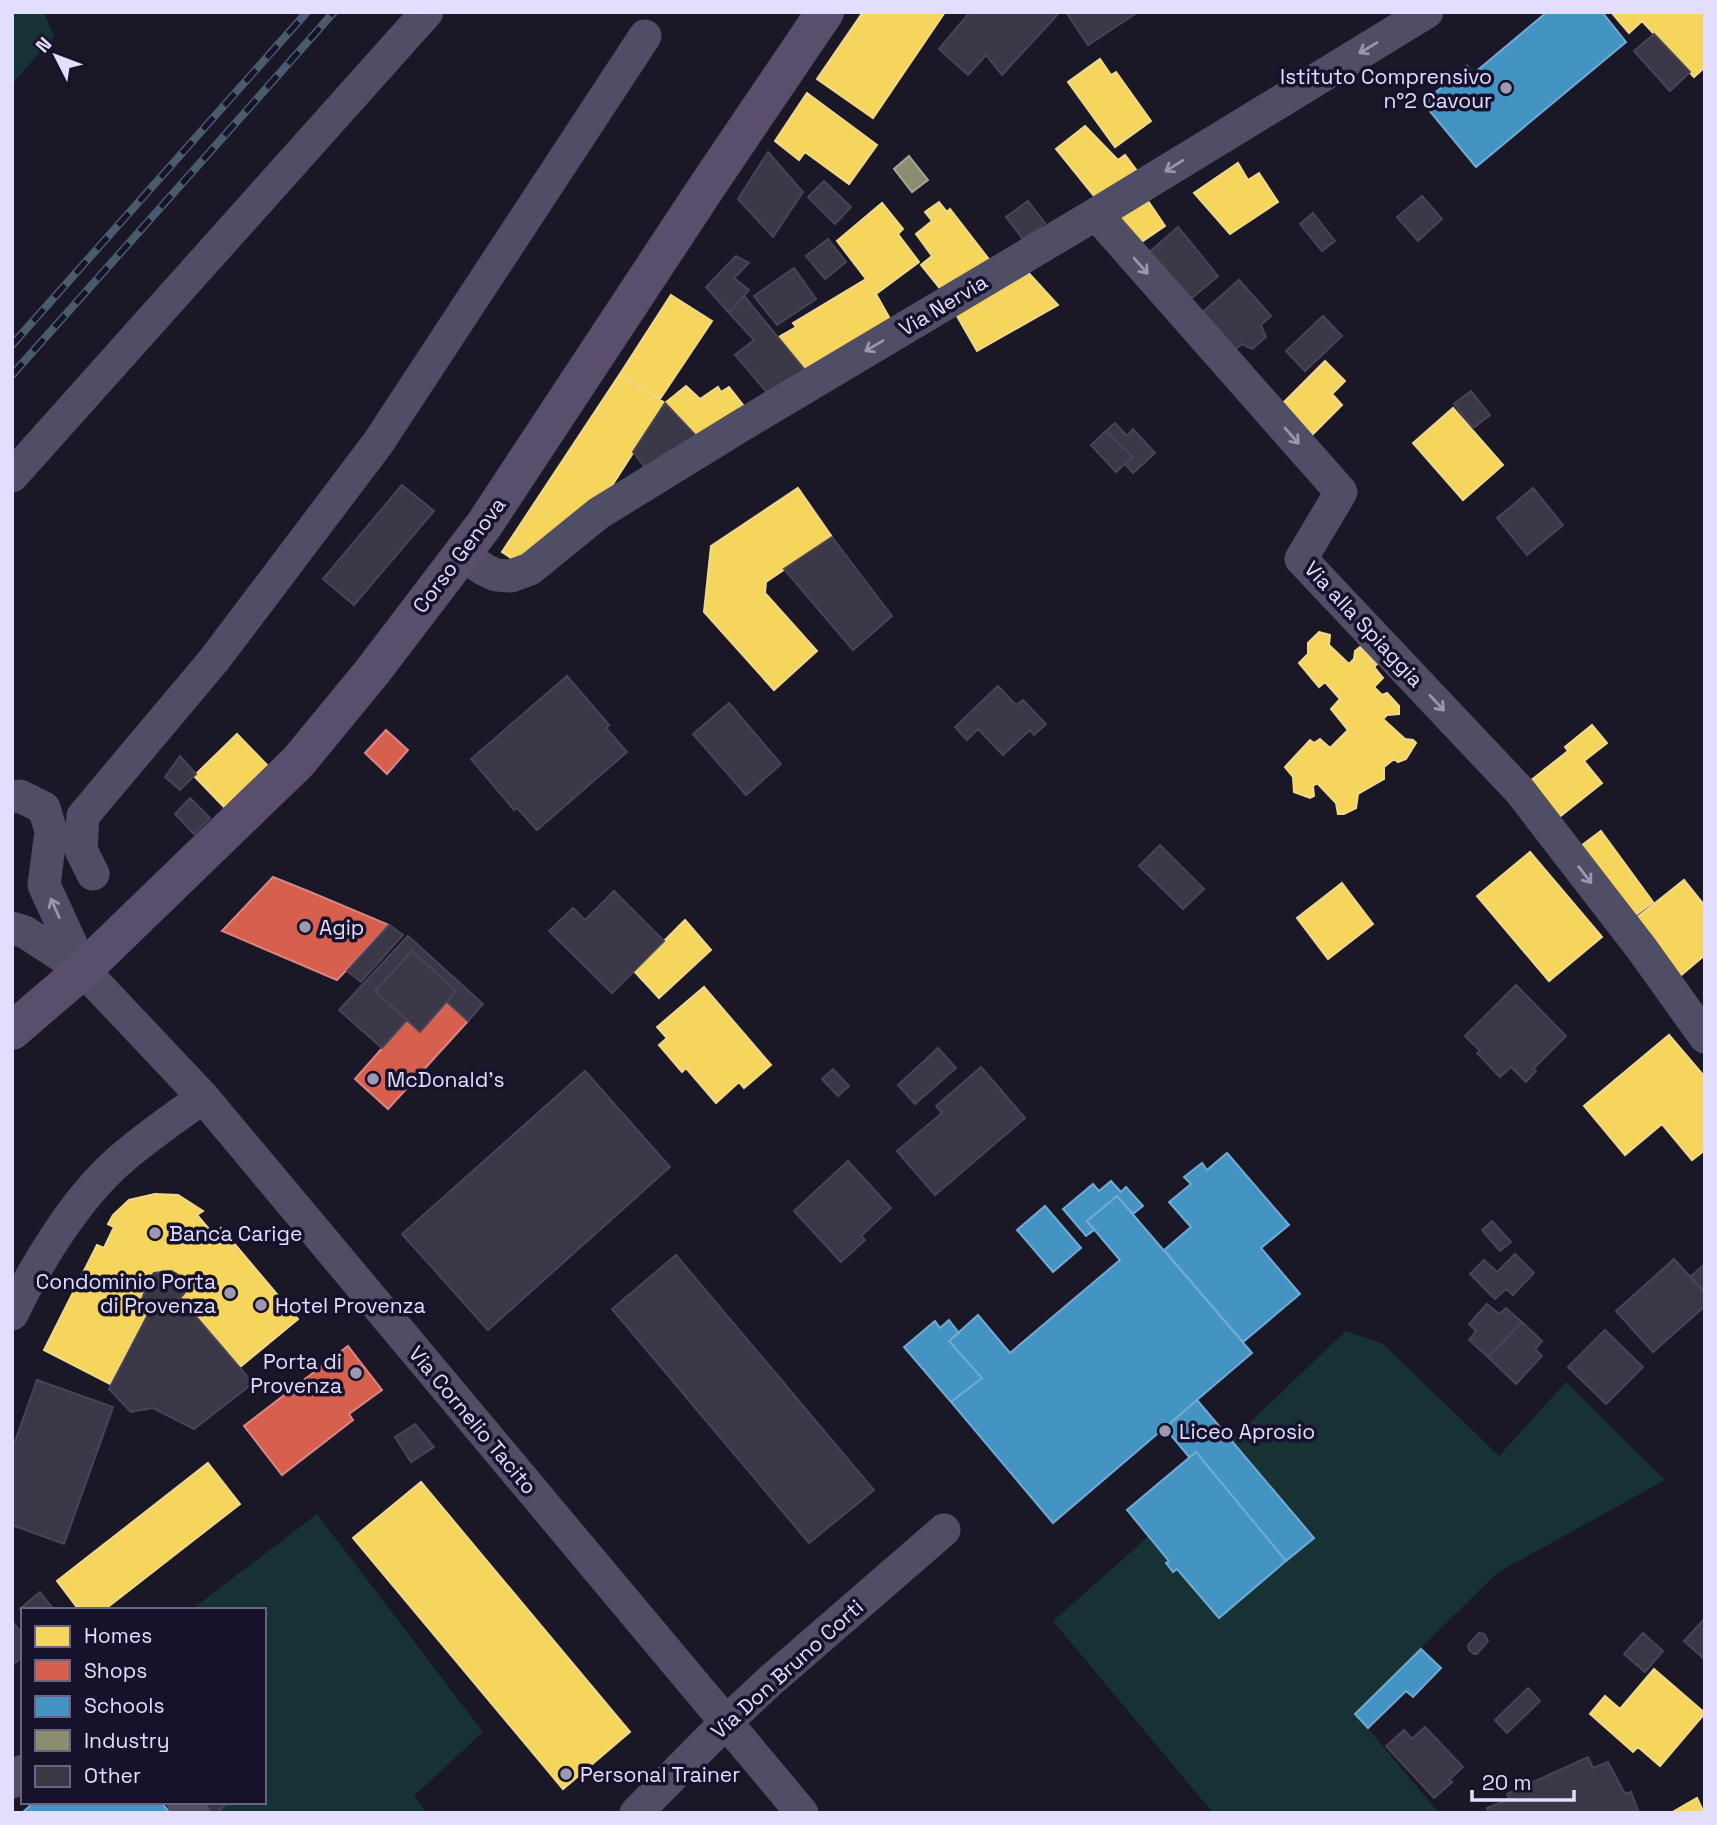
<svg xmlns="http://www.w3.org/2000/svg" width="1717" height="1825" font-family="'Space Grotesk',sans-serif">
<style>
.green{fill:#163234}
.homes{fill:#f6d55c;stroke:#f0d88d;stroke-width:2}
.shops{fill:#d6604d;stroke:#da8682;stroke-width:2}
.schools{fill:#4393c3;stroke:#73aad5;stroke-width:2}
.industry{fill:#8c8c6e;stroke:#a6a599;stroke-width:2}
.building{fill:#3a3747;stroke:#484359;stroke-width:2}
.lines{fill:none;stroke-linecap:round;stroke-linejoin:round}
.street{stroke:#4f4e66;stroke-width:33}
.primary{stroke:#594e6b;stroke-width:38}
.rail-casing{stroke:#485c6e;stroke-width:8}
.rail{stroke:#17122c;stroke-width:5;stroke-dasharray:16;stroke-linecap:butt}
.oneway{stroke:#9996b2}
.poi-dot{fill:#9d99b2;stroke:#17122c;stroke-width:2.5}
.labels{text-anchor:middle;dominant-baseline:central;stroke-width:7;stroke-linejoin:round;paint-order:stroke}
.poi-label{font-size:21px;fill:#e3defe;stroke:#17122c;text-anchor:start}
.street-label{font-size:21px;fill:#e3defe;stroke:#17122c}
</style>
<rect width="100%" height="100%" fill="#1a1826"/>
<path class="green" d="M12,12H44L54,36L12,84Z
M1346,1331L1383,1344L1499,1456L1566,1382L1665,1480L1497,1573L1355,1713L1439,1813H1213L1053,1621L1149,1536L1169,1561L1166,1564L1173,1572L1177,1569L1219,1618L1314,1538L1231,1440Z
M317,1514L483,1732L414,1796L427,1813H217L226,1802H264V1610H191Z"/>
<path class="homes" d="M863,12H945L873,118L817,79Z
M1611,12H1705V67L1694,77L1642,21L1629,33Z
M1100,59L1111,75L1116,72L1151,121L1115,147L1068,82Z
M807,93L877,145L849,184L805,152L799,160L775,141Z
M1085,126L1118,160L1125,155L1140,175L1098,201L1056,149Z
M1238,163L1248,180L1259,173L1278,202L1230,234L1194,193Z
M1142,192L1165,226L1134,247L1111,213Z
M939,202L947,212L950,209L991,262L942,291L921,265L932,256L916,234L932,221L925,212Z
M882,203L903,229L898,234L919,262L876,294L890,319L805,370L777,338L796,327L793,323L866,279L837,241Z
M1024,268L1058,305L977,351L953,309Z
M671,295L712,321L660,399L620,374Z
M1325,361L1345,381L1332,394L1342,405L1312,435L1282,404Z
M620,374L665,403L604,498L520,564L502,552Z
M686,386L700,399L718,387L721,392L729,387L747,410L700,440L665,403Z
M1453,408L1503,465L1463,500L1413,443Z
M798,488L832,537L766,582L765,593L817,651L774,690L704,612L711,546Z
M1319,632L1330,635L1329,645L1349,664L1354,659L1355,651L1360,647L1377,664L1374,667L1383,678L1374,687L1382,695L1387,693L1399,706V714L1387,715L1383,719L1405,739L1413,740L1416,743L1406,759L1398,762L1394,759L1384,767V779L1358,794L1356,808L1344,814H1338L1336,803L1317,783L1313,786L1314,796L1310,798L1294,792L1293,777L1285,767L1310,740L1314,743L1320,739L1330,748L1348,730L1331,709L1340,699L1325,682L1319,687L1299,663L1308,654V643Z
M1592,725L1607,743L1584,761L1602,783L1558,818L1529,782L1568,751L1565,747Z
M237,734L269,767L225,808L194,776Z
M1601,831L1653,902L1629,920L1577,849Z
M1530,852L1602,937L1549,981L1477,896Z
M1684,880L1705,906V955L1680,976L1634,920Z
M1342,883L1373,924L1328,959L1297,918Z
M685,920L711,950L659,998L634,971Z
M704,987L771,1065L744,1088L739,1082L716,1103L686,1068L682,1072L659,1045L667,1038L657,1027Z
M1669,1035L1705,1077V1150L1692,1160L1662,1124L1625,1155L1584,1106Z
M155,1194L178,1195L203,1211L197,1215L214,1235L221,1228L298,1319L240,1367L180,1298L189,1288L177,1274L171,1271L154,1273L150,1278L142,1299L153,1305L110,1384L44,1350L97,1245L104,1248L114,1227L108,1224L113,1215L129,1200Z
M208,1463L240,1504L104,1610H79L57,1581Z
M421,1482L630,1732L563,1789L353,1538Z
M1654,1669L1705,1713L1660,1766L1638,1747L1633,1752L1590,1714L1605,1696L1620,1709Z
M1697,1798L1704,1813H1671Z"/>
<path class="shops" d="M386,730L408,750L387,774L365,753Z
M273,877L308,891L389,925L337,980L222,931Z
M447,1002L468,1021L388,1109L355,1079L407,1020L420,1032Z
M348,1346L382,1390L349,1414L353,1420L282,1475L244,1426Z"/>
<path class="schools" d="M1547,12H1602L1626,42L1476,167L1423,103L1467,66L1473,74Z
M1227,1153L1289,1225L1261,1248L1300,1294L1243,1342L1164,1250L1191,1227L1169,1202L1191,1184L1184,1177L1202,1163L1207,1170Z
M1111,1181L1121,1192L1126,1187L1143,1206L1133,1214L1117,1196L1087,1221L1094,1230L1086,1236L1063,1209L1093,1184L1099,1191Z
M1117,1196L1252,1353L1053,1523L951,1402L982,1378L949,1341L978,1315L1010,1353L1120,1260L1087,1221Z
M1045,1206L1081,1248L1053,1272L1017,1230Z
M949,1320L959,1333L949,1341L982,1378L951,1402L904,1347L935,1321L940,1328Z
M1197,1400L1314,1538L1286,1561L1196,1452L1189,1457L1165,1428Z
M1196,1452L1286,1561L1219,1618L1177,1569L1173,1572L1166,1563L1169,1561L1127,1510Z
M1421,1649L1441,1668L1413,1697L1406,1691L1368,1728L1355,1714Z
M34,1802H161L170,1813H22Z"/>
<path class="industry" d="M909,156L928,180L912,192L894,169Z"/>
<path class="building" d="M970,12H1058L1059,13L1002,75L986,55L968,75L939,49Z
M1066,12H1138L1088,45Z
M1654,34L1690,72L1670,91L1634,51Z
M768,152L803,192L773,237L738,199Z
M824,181L851,207L835,224L808,197Z
M1422,196L1442,219L1418,241L1397,217Z
M1028,201L1045,223L1023,239L1006,217Z
M1313,213L1335,241L1322,251L1300,224Z
M1178,227L1218,276L1187,302L1147,254Z
M828,239L846,262L825,279L806,256Z
M736,256L749,263L734,278L749,290L729,313L706,287Z
M794,268L816,299L777,325L754,296Z
M1239,280L1271,316L1261,325L1266,337L1252,349L1242,344L1231,353L1198,316Z
M744,296L805,370L770,396L735,355L754,340L729,313Z
M1323,316L1342,336L1305,371L1286,351Z
M1471,391L1490,415L1473,428L1454,404Z
M665,403L700,440L647,470L633,452Z
M1115,423L1127,436L1133,429L1155,453L1133,473L1125,464L1133,457L1106,431Z
M1106,431L1133,457L1116,472L1091,445Z
M402,485L434,511L354,605L323,579Z
M1533,488L1563,525L1527,555L1497,518Z
M832,537L892,616L853,650L784,569Z
M567,676L609,725L606,728L627,752L537,830L517,808L514,810L471,759Z
M998,686L1016,705L1023,700L1046,724L1034,735L1030,730L1003,755L978,729L967,740L955,727Z
M729,703L781,764L746,795L693,734Z
M180,756L196,774L180,790L165,777Z
M190,798L210,818L194,834L175,814Z
M1160,845L1204,889L1183,909L1139,866Z
M614,891L664,941L612,993L549,931L573,908L585,920Z
M389,925L403,935L361,982L347,971Z
M408,936L483,1004L468,1021L447,1002L456,991L412,951L375,991L407,1020L382,1048L339,1010Z
M412,951L456,991L420,1032L375,991Z
M1516,985L1566,1036L1533,1069L1536,1071L1526,1082L1511,1067L1500,1077L1477,1053L1480,1051L1465,1036Z
M938,1048L956,1068L915,1104L898,1085Z
M981,1067L1025,1118L935,1195L897,1151L942,1113L936,1106Z
M833,1069L849,1086L838,1096L822,1079Z
M585,1071L670,1167L488,1330L402,1234Z
M848,1161L891,1208L861,1236L865,1240L841,1262L794,1211Z
M1492,1221L1511,1242L1500,1251L1482,1230Z
M1515,1254L1534,1273L1513,1295L1506,1289L1495,1299L1470,1274L1484,1260L1497,1272Z
M676,1255L874,1490L809,1543L612,1309Z
M1674,1259L1705,1293V1306L1653,1352L1616,1311Z
M1705,1264V1286L1701,1289L1690,1277Z
M171,1271L177,1274L189,1288L180,1298L253,1383L194,1429L153,1408L131,1412L109,1389L153,1305L142,1299L150,1278L154,1273Z
M1487,1304L1499,1314L1506,1308L1522,1322L1488,1357L1469,1340L1476,1331L1469,1324Z
M1522,1322L1542,1341L1535,1349L1542,1356L1516,1384L1488,1357Z
M1605,1330L1643,1367L1606,1404L1568,1367Z
M37,1380L113,1407L64,1544L12,1525V1450Z
M415,1424L434,1447L411,1462L395,1437Z
M40,1592L54,1610H23V1613L20,1609Z
M1705,1618V1660L1684,1641Z
M12,1621L23,1635V1657L12,1665Z
M1479,1633L1484,1634L1488,1641L1477,1654H1474L1469,1650L1468,1645Z
M1643,1633L1663,1651L1645,1672L1624,1654Z
M1528,1688L1540,1701L1507,1733L1495,1720Z
M1425,1727L1463,1767L1449,1780L1452,1782L1434,1798L1386,1746L1404,1730L1412,1739Z
M1588,1757L1593,1768L1608,1762L1625,1794L1631,1792L1639,1813H1489L1487,1808L1509,1799L1507,1794Z
M206,1802H226L227,1803L217,1813H212L204,1804Z"/>
<g class="lines">
<path class="street" d="M1096,214L1341,492L1301,559L1520,791L1642,949L1705,1037
M12,476L427,12
M463,555L485,570L496,575L511,576L530,569L599,513L742,425L1096,214L1427,12
M12,797L20,796L44,808L51,831L44,885L83,970
M93,874L81,850L83,816L214,660L378,443L645,36
M12,928L25,932L83,970L203,1097L802,1813
M12,1314C37,1262 77,1197 120,1160C146,1137 175,1118 203,1097
M12,1782L23,1771
M183,1802L193,1813
M636,1813L725,1723L770,1681L944,1530"/>
<path class="primary" d="M12,1031L83,970L298,762L372,672L484,525L708,185L825,12"/>
<g class="rail-casing">
<path id="rail" d="M12,345L307,12
M12,375L334,12"/>
</g>
<use href="#rail" class="rail"/>
</g>
<defs><path id="oneway-shaft" d="M-6 0H5M1.5-3L5.5 0L1.5 3" fill="none" stroke-width="1.6" stroke-linecap="round" stroke-linejoin="round" transform="scale(1.75)"/></defs>
<g class="oneway">
<use href="#oneway-shaft" transform="translate(1368 48) rotate(149)"/>
<use href="#oneway-shaft" transform="translate(1174 166) rotate(148)"/>
<use href="#oneway-shaft" transform="translate(1141 266) rotate(49)"/>
<use href="#oneway-shaft" transform="translate(874 346) rotate(149)"/>
<use href="#oneway-shaft" transform="translate(1292 436) rotate(49)"/>
<use href="#oneway-shaft" transform="translate(1437 703) rotate(47)"/>
<use href="#oneway-shaft" transform="translate(1585 875) rotate(52)"/>
<use href="#oneway-shaft" transform="translate(55 908) rotate(-114)"/>
</g>
<g class="poi-dot">
<circle cx="1506" cy="88" r="7"/>
<circle cx="305" cy="927" r="7"/>
<circle cx="373" cy="1079" r="7"/>
<circle cx="155" cy="1233" r="7"/>
<circle cx="230" cy="1293" r="7"/>
<circle cx="261" cy="1305" r="7"/>
<circle cx="356" cy="1373" r="7"/>
<circle cx="1165" cy="1431" r="7"/>
<circle cx="566" cy="1774" r="7"/>
</g>
<g class="labels">
<g class="poi-label">
<text x="1492" y="76" text-anchor="end">Istituto Comprensivo<tspan x="1492" dy="24">n°2 Cavour</tspan></text>
<text x="319" y="927">Agip</text>
<text x="387" y="1079">McDonald's</text>
<text x="169" y="1233">Banca Carige</text>
<text x="216" y="1281" text-anchor="end">Condominio Porta<tspan x="216" dy="24">di Provenza</tspan></text>
<text x="275" y="1305">Hotel Provenza</text>
<text x="342" y="1361" text-anchor="end">Porta di<tspan x="342" dy="24">Provenza</tspan></text>
<text x="1179" y="1431">Liceo Aprosio</text>
<text x="580" y="1774">Personal Trainer</text>
</g>
<g class="street-label">
<text transform="translate(943 305) rotate(-31)">Via Nervia</text>
<text transform="translate(459 555) rotate(-53)">Corso Genova</text>
<text transform="translate(1364 624) rotate(47)">Via alla Spiaggia</text>
<text transform="translate(473 1420) rotate(50)">Via Cornelio Tacito</text>
<text transform="translate(787 1669) rotate(-42)">Via Don Bruno Corti</text>
</g>
</g>
<rect width="1717" height="1825" fill="none" stroke="#e3defe" stroke-width="28"/>
<rect x="21" y="1608" width="245" height="196" fill="#17122c" stroke="#696480" stroke-width="2"/>
<rect x="35" y="1626" width="35" height="21" fill="#f6d55c" stroke="#696480" stroke-width="2"/>
<text x="84" y="1643" font-size="21" fill="#e3defe">Homes</text>
<rect x="35" y="1660" width="35" height="21" fill="#d6604d" stroke="#696480" stroke-width="2"/>
<text x="84" y="1678" font-size="21" fill="#e3defe">Shops</text>
<rect x="35" y="1696" width="35" height="21" fill="#4393c3" stroke="#696480" stroke-width="2"/>
<text x="84" y="1713" font-size="21" fill="#e3defe">Schools</text>
<rect x="35" y="1730" width="35" height="21" fill="#8c8c6e" stroke="#696480" stroke-width="2"/>
<text x="84" y="1748" font-size="21" fill="#e3defe">Industry</text>
<rect x="35" y="1766" width="35" height="21" fill="#3a3747" stroke="#696480" stroke-width="2"/>
<text x="84" y="1783" font-size="21" fill="#e3defe">Other</text>
<g transform="translate(56 56) rotate(312)" stroke="#17122c" stroke-width="5" paint-order="stroke">
<path d="M0-5L12 26L0 18L-12 26Z" fill="#e3defe"/>
<text y="-10" font-size="19" font-weight="bold" text-anchor="middle" fill="#e3defe">N</text>
</g>
<path d="M1472 1790v10h102v-10" fill="none" stroke="#e3defe" stroke-width="3.5"/>
<text x="1482" y="1790" font-size="21" fill="#e3defe" stroke="#17122c" stroke-width="5" paint-order="stroke">20 m</text>
</svg>
